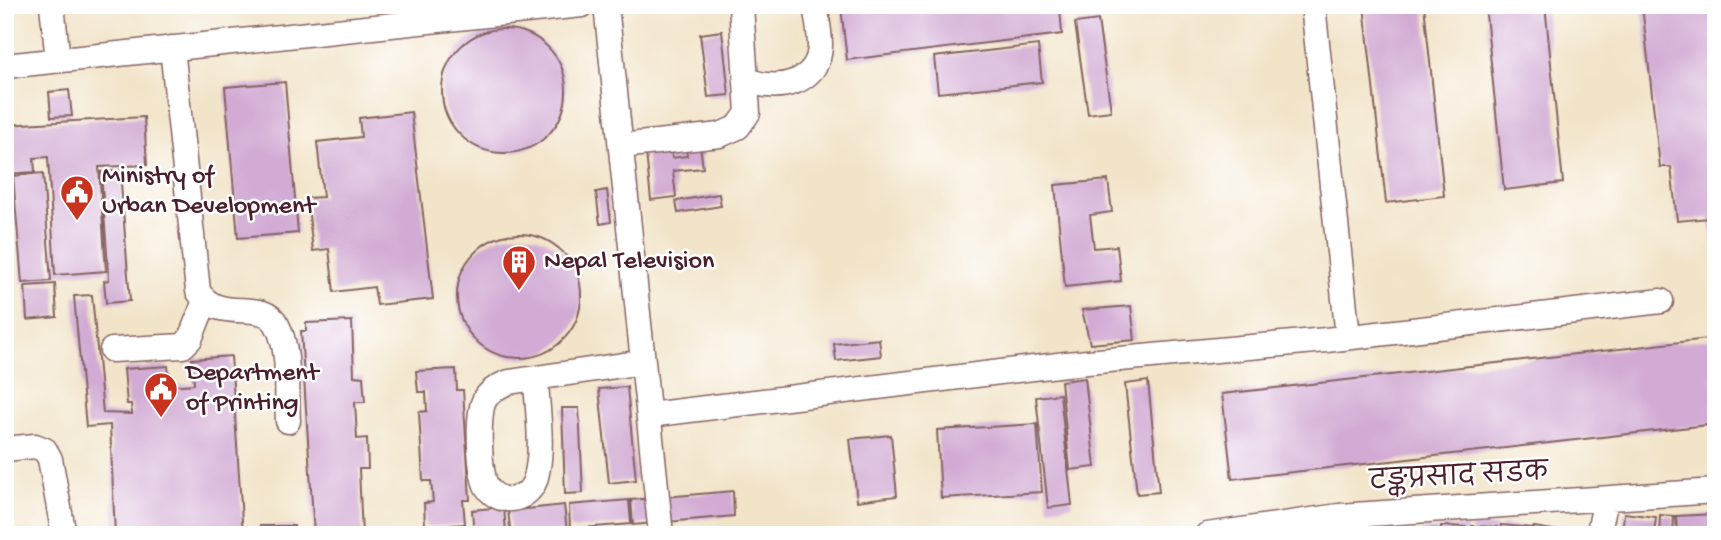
<svg xmlns="http://www.w3.org/2000/svg" width="1721" height="540" font-family="'Gochi Hand','Playpen Sans Deva',sans-serif">
<style>
.building{fill:#d2abd4}
.lines{fill:none;stroke-linecap:round;stroke-linejoin:round}
.minor-casing{stroke:#856462;stroke-width:27}
.minor{stroke:#fff;stroke-width:24}
.labels{text-anchor:middle;dominant-baseline:central;stroke-width:5;stroke-linejoin:round;paint-order:stroke}
.poi-label{font-size:26px;fill:#4a1f2b;stroke:#fff;text-anchor:start}
.street-label{font-size:26px;fill:#4a1f2b;stroke:#fff}
</style>
<rect width="100%" height="100%" fill="#fff"/>
<filter id="ink" filterUnits="userSpaceOnUse"><feTurbulence type="fractalNoise" baseFrequency=".0143" numOctaves="2"/><feDisplacementMap in="SourceGraphic" scale="14" xChannelSelector="R" yChannelSelector="G"/><feConvolveMatrix kernelMatrix="1 2 1 2 8 2 1 2 1" color-interpolation-filters="sRGB"/></filter>
<filter id="wash" filterUnits="userSpaceOnUse"><feTurbulence type="fractalNoise" baseFrequency=".00686" numOctaves="4" result="noise"/><feDisplacementMap in="SourceGraphic" scale="28" xChannelSelector="R" yChannelSelector="G"/><feGaussianBlur stdDeviation="1.57" result="paint"/><feColorMatrix in="noise" values="0 0 0 0 0 0 0 0 0 0 0 0 0 0 0 0 0 1.4 0 .05"/><feComposite in="paint" operator="in"/></filter>
<g filter="url(#wash)">
<rect width="100%" height="100%" fill="#f2e4c9"/>
<g id="blocks">
<path class="building" d="M856,5H1066L1067,7L1060,8L1062,34L847,60L841,7Z
M1364,5H1424L1444,196L1386,203Z
M1485,5H1545L1563,183L1504,190Z
M1642,5H1716V258L1709,218L1677,221L1671,167H1660Z
M1098,20L1111,111L1088,114L1075,23Z
M442 91a62 62 0 1 1 124 0a62 62 0 1 1-124 0Z
M722,31L729,95L708,97L700,34Z
M1038,45L1042,82L938,93L934,57Z
M285,82L298,233L238,238L225,87Z
M69,90L72,116L51,117L49,92Z
M411,112L433,299L377,305L374,287L334,292L329,249L313,251L307,198L323,197L317,142L361,137L359,118Z
M144,117L147,165L99,167L106,271L55,275L48,157L34,158L35,172L5,174V125Z
M700,145L703,168L673,171L676,197L651,200L646,153L671,150L672,158L687,156L686,146Z
M120,170L130,301L106,303L104,281L109,280L101,172Z
M43,173L51,281L22,283L13,176Z
M1108,180L1112,212L1090,215L1094,248L1117,246L1121,281L1065,287L1055,185Z
M607,190L611,222L600,224L596,192Z
M719,194L721,206L678,213L676,201Z
M457 296a62 62 0 1 1 124 0a62 62 0 1 1-124 0Z
M55,284L57,317L27,320L25,286Z
M92,295L103,413L132,414L131,404H127L124,369L168,366L170,386L194,384L192,359L231,356L243,535H115L110,425L86,427L74,296Z
M1131,306L1135,340L1090,344L1082,310Z
M352,321L354,376L363,377L365,402H355L357,439L367,438L368,469H359L362,535H314L301,331H306V323Z
M1716,338V424L1232,479L1222,394Z
M879,339L881,356L836,361L834,344Z
M456,369L457,390H463L470,500H463L465,524L425,527L424,503L433,502L431,481H423L419,412L427,411L426,392H418L416,371Z
M1085,378L1095,467L1070,470L1061,381Z
M1148,381L1159,492L1137,494L1125,384Z
M627,387L636,480L609,483L599,389Z
M1060,394L1072,505L1048,508L1036,397Z
M562,408H579L583,493L565,494Z
M1037,424L1042,492L941,498L937,430Z
M891,435L897,496L857,501L850,439Z
M733,491L734,516L633,525L631,500Z
M629,500L631,524L570,529L569,505Z
M564,505L567,531L511,535L508,511Z
M504,507L506,533L474,535L472,510Z
M1624,513L1656,517L1654,535H1622Z
M1716,514V535H1677L1676,516Z
M1660,515L1674,516L1673,535H1659Z
M1501,525L1532,528L1531,535H1500Z
M260,526H294V535H260Z
M1441,526L1467,527V535H1440Z
M1472,526L1497,527V535H1471Z
M1534,527L1572,533V535H1533Z
M1423,529H1438V535H1423Z"/>
</g>
</g>
<g filter="url(#ink)">
<use href="#blocks" fill-opacity="0" stroke="#856462" stroke-width="2"/>
<g class="lines">
<g class="minor-casing">
<path id="minor" d="M52,5L58,60
M606,5L661,535
M1313,5L1348,337
M172,48L198,291C218,325 263,297 277,325C291,351 286,392 288,421
M5,66L582,5
M748,80C777,93 820,83 820,45C820,32 817,18 815,5
M621,146L720,135L738,127L748,113L741,5
M112,350L183,346L190,339L205,301
M536,379C537,410 544,447 536,477C531,500 501,508 487,487C479,474 477,415 484,401C489,391 498,386 509,382L643,362
M649,415L1066,364L1326,340L1661,301
M5,449L35,446L45,450L50,459L64,535
M1207,535L1339,516L1716,491
M1598,535L1606,500"/>
</g>
<use href="#minor" class="minor"/>
</g>
</g>
<defs>
<g id="civic-pin" transform="scale(1.75)"><path d="M0 17L-7.5 6A9.5 9.5 0 1 1 7.5 6Z" fill="#c8321e" stroke="#fff"/><path d="M-.6-6.5H3V-4.5H.6V-3L4-1V1h2V6H-6V1h2V-1L-.6-3ZM-1.2 2.5V6h2.4V2.5Z" fill="#fff"/></g>
<g id="building-pin" transform="scale(1.75)"><path d="M0 17L-7.5 6A9.5 9.5 0 1 1 7.5 6Z" fill="#c8321e" stroke="#fff"/><path d="M-4-6H4V6H1V3H-1V6H-4ZM-2.5-4.3h1.7v1.8h-1.7ZM.8-4.3h1.7v1.8H.8ZM-2.5-1h1.7V.8h-1.7ZM.8-1h1.7V.8H.8Z" fill="#fff"/></g>
</defs>
<g fill-rule="evenodd">
<use href="#civic-pin" x="77" y="192"/>
<use href="#building-pin" x="519" y="262"/>
<use href="#civic-pin" x="161" y="389"/>
</g>
<g class="labels">
<g class="poi-label">
<text x="102" y="177">Ministry of<tspan x="102" dy="30">Urban Development</tspan></text>
<text x="544" y="262">Nepal Television</text>
<text x="186" y="374">Department<tspan x="186" dy="30">of Printing</tspan></text>
</g>
<g class="street-label">
<text transform="translate(1459 479) rotate(-3)">टङ्कप्रसाद सडक</text>
</g>
</g>
<rect width="1721" height="540" fill="none" stroke="#fff" stroke-width="28"/>
</svg>
